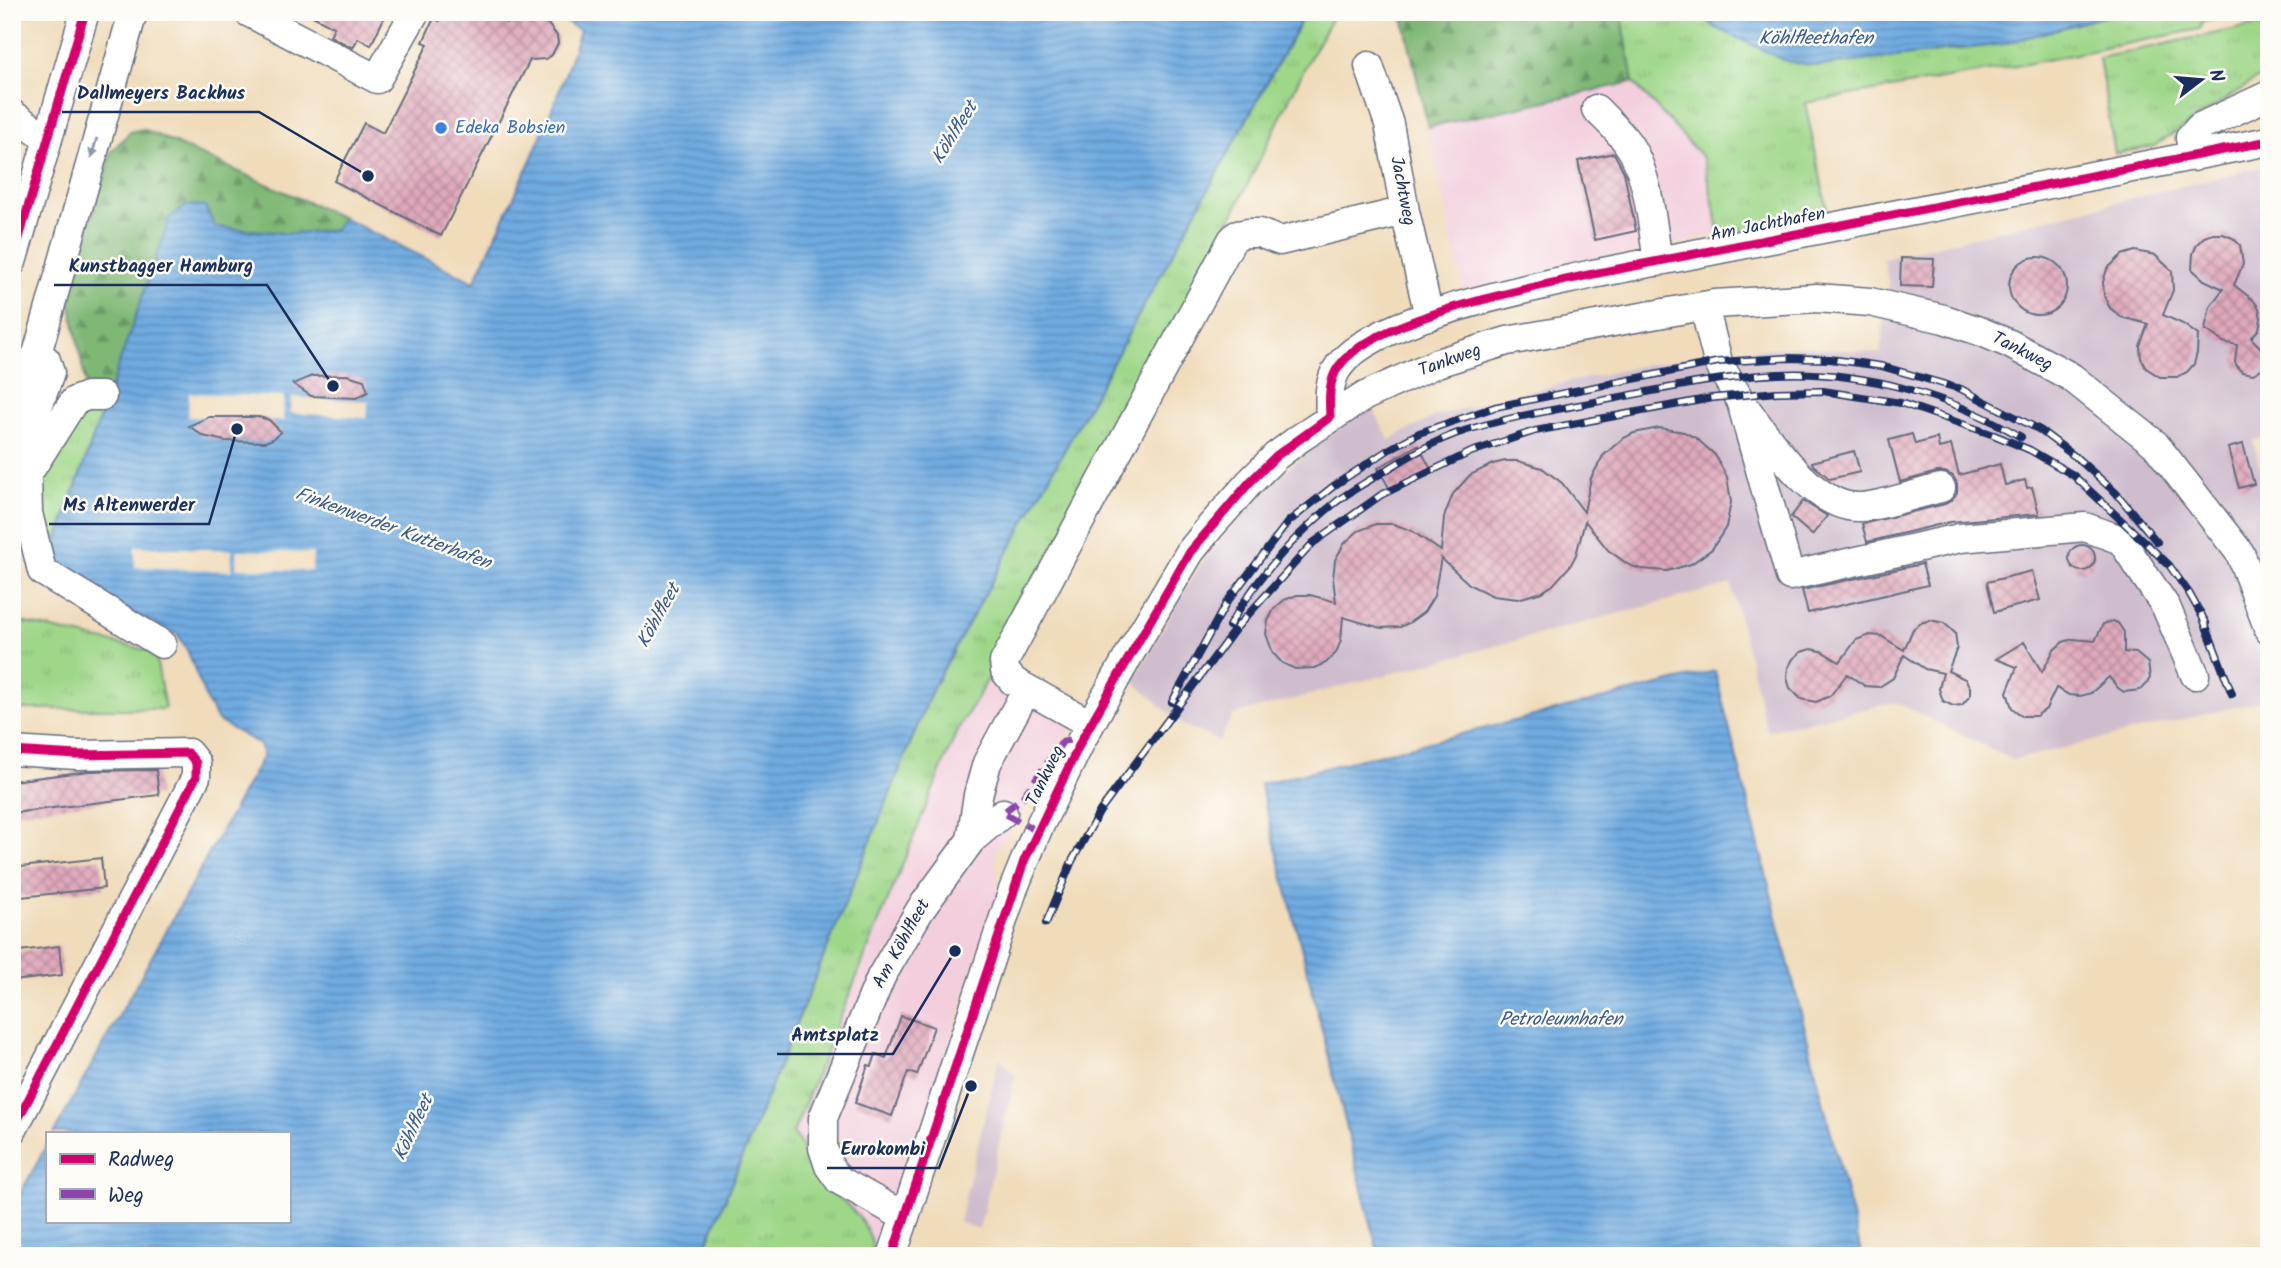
<svg xmlns="http://www.w3.org/2000/svg" width="2281" height="1268" font-family="Kalam,sans-serif">
<style>
.built{fill:#f3cfde}
.industrial{fill:#cfbdce}
.grass{fill:url(#grass-tufts);stroke:#5d8374;stroke-width:2}
.forest{fill:url(#forest-firs);stroke:#4d746a;stroke-width:2}
.water{fill:url(#water-rules);stroke:#466da0;stroke-width:2}
.pier{fill:#f0dcbb}
.building{fill:url(#building-cross-hatch)}
.lines{fill:none;stroke-linecap:round;stroke-linejoin:round}
.minor-casing{stroke:#666c7f;stroke-width:31}
.minor{stroke:#fff;stroke-width:28}
.rail-casing{stroke:#1b2f5e;stroke-width:8}
.rail{stroke:#fdfcf7;stroke-width:5;stroke-dasharray:16;stroke-linecap:butt}
.quiet{stroke:#8e44ad;stroke-width:7;stroke-dasharray:14 7;stroke-linecap:butt}
.cycleway-casing{stroke:#fdfcf7;stroke-width:13}
.cycleway{stroke:#d6006c;stroke-width:9}
.oneway{fill:#8d97ae}
.shop-dot{fill:#3f7fe0;stroke:#fdfcf7;stroke-width:2.5}
.labels{text-anchor:middle;dominant-baseline:central;stroke-width:5;stroke-linejoin:round;paint-order:stroke}
.shop-label{font-size:18px;fill:#366cbe;stroke:#fdfcf7;text-anchor:start}
.street-label{font-size:18px;fill:#1b2f5e;stroke:#fdfcf7}
.water-label{font-size:19px;font-style:italic;fill:#395a8c;stroke:#fdfcf7}
.leader{fill:none;stroke:#1b2f5e;stroke-width:2.5}
.callout-dot{fill:#1b2f5e;stroke:#fdfcf7;stroke-width:2.5}
.callout-label{font-size:19px;text-anchor:middle;font-weight:bold;fill:#1b2f5e;stroke:#fdfcf7;stroke-width:5;stroke-linejoin:round;paint-order:stroke}
</style>
<defs>
<pattern id="grass-tufts" width="24" height="20" patternUnits="userSpaceOnUse" patternTransform="scale(1.75)"><rect width="24" height="20" fill="#9fd789"/><path d="M3 7l-1-3M5 7V3M7 7l1-3M15 17l-1-3M17 17v-4M19 17l1-3" fill="none" stroke="#88b979"/></pattern>
<pattern id="forest-firs" width="22" height="20" patternUnits="userSpaceOnUse" patternTransform="scale(1.75)"><rect width="22" height="20" fill="#7fb875"/><path d="M5 1l3.5 6h-7zM16 11l3.5 6h-7z" fill="#679663"/></pattern>
<pattern id="water-rules" width="6" height="5" patternUnits="userSpaceOnUse" patternTransform="scale(1.75)"><rect width="6" height="5" fill="#70abe1"/><path d="M0 2.5h6" fill="none" stroke="#5b8cba"/></pattern>
<pattern id="building-cross-hatch" width="8" height="8" patternUnits="userSpaceOnUse" patternTransform="scale(1.75)"><rect width="8" height="8" fill="#e0a9bc"/><path d="M0 0l8 8M0 8l8-8" fill="none" stroke="#b58a9c"/></pattern>
</defs>
<rect width="100%" height="100%" fill="#fdfcf7"/>
<filter id="ink" filterUnits="userSpaceOnUse"><feTurbulence type="fractalNoise" baseFrequency=".0143" numOctaves="2"/><feDisplacementMap in="SourceGraphic" scale="14" xChannelSelector="R" yChannelSelector="G"/><feConvolveMatrix kernelMatrix="1 2 1 2 8 2 1 2 1" color-interpolation-filters="sRGB"/></filter>
<filter id="wash" filterUnits="userSpaceOnUse"><feTurbulence type="fractalNoise" baseFrequency=".00686" numOctaves="4" result="noise"/><feDisplacementMap in="SourceGraphic" scale="28" xChannelSelector="R" yChannelSelector="G"/><feGaussianBlur stdDeviation="1.57" result="paint"/><feColorMatrix in="noise" values="0 0 0 0 0 0 0 0 0 0 0 0 0 0 0 0 0 1.4 0 .05"/><feComposite in="paint" operator="in"/></filter>
<g filter="url(#wash)">
<rect width="100%" height="100%" fill="#f0dcbb"/>
<path class="built" d="M1633,82L1703,158L1720,234L1463,290L1428,127Z
M988,679L1074,719L1064,747L1021,816L995,851L999,897L878,1251L874,1253L862,1219L810,1170L802,1143L793,1133L956,733Z"/>
<path class="industrial" d="M2269,165V436L2253,441L2269,498V699L2013,760L1895,702L1767,731L1731,584L1233,715L1219,741L1183,725L1133,681L1197,569L1254,498L1313,447L1372,406L1389,440L1434,417L1495,399L1635,367L1717,353L1795,346L1880,353L1889,284L1883,259Z
M999,1058L1015,1075L979,1230L959,1222Z"/>
<path class="grass" d="M1306,12H1335L1306,65L1233,214L988,679L956,733L793,1133C806,1147 803,1161 813,1172C837,1200 871,1214 874,1256H702L932,690Z
M1621,12H1700L1716,28L1819,66L2003,44L2120,12H2248L2202,22L2200,29L2016,66L1805,103L1829,218L1720,234L1703,158L1633,82Z
M2269,22V71L2154,146L2115,154L2099,58Z
M105,403L57,540H41L33,509L56,437L84,404Z
M12,620L155,652L165,709H12Z"/>
<path class="forest" d="M1407,12H1621L1633,82L1428,127L1403,17Z
M143,129L343,218L335,230L293,234L215,227L110,388L86,385L69,296L111,152L130,132Z"/>
<path class="water" d="M547,12H1306L932,690L702,1256H12V1208L47,1145V1221H289V1133H54L263,756L259,744L218,721L207,702L188,652L177,634L129,611L50,562L170,217L188,205L205,206L215,227L293,234L334,230L343,218L474,282C513,200 553,117 580,30Z
M1700,12H2120L2003,44L1819,66L1786,61L1761,49L1716,28Z
M1715,671L1862,1256H1379L1260,784Z"/>
<path class="pier" d="M189,393L284,397L283,421L188,417Z
M292,397L368,401L367,418L291,413Z
M135,546L232,550L231,571L135,567Z
M237,550L313,553L312,571L236,568Z"/>
<g id="blocks">
<path class="building" d="M305,12H387L371,45L358,38L353,48L330,36L334,27Z
M444,12H485L507,23L513,12H525L548,24L557,36L558,43L552,55L546,59L530,60L441,236L334,181L364,123L383,133L428,44L423,42L434,18L439,21Z
M1614,153L1624,172L1636,231L1595,240L1578,161Z
M2213,234H2223L2233,238L2240,245L2243,264L2234,285L2253,300L2259,308L2261,318L2259,329L2251,338L2264,351L2266,363L2263,368L2253,374L2242,372L2238,368L2235,362L2237,345L2223,342L2205,329L2210,307L2223,289L2204,280L2192,269L2193,254L2197,244L2204,237Z
M2135,251L2155,255L2172,271L2173,290L2163,315L2183,324L2198,335L2197,353L2194,364L2187,372L2177,377H2160L2146,368L2141,358L2140,346L2148,324L2121,317L2110,308L2104,296L2103,282L2107,269L2122,255Z
M2009 286a29 29 0 1 1 58 0a29 29 0 1 1-58 0Z
M1901,258L1934,259L1932,287L1900,286Z
M347,375L364,380L368,392L356,398L311,396L293,384L312,376Z
M209,417H259L269,420L281,432L273,439L265,442L225,441L203,436L189,426Z
M1659,428L1684,432L1696,438L1715,455L1727,477L1731,502L1726,527L1712,549L1691,564L1667,571L1641,569L1629,565L1608,550L1585,521L1576,555L1570,566L1553,585L1542,592L1518,599L1493,596L1470,585L1441,558L1434,596L1424,612L1409,623L1400,627L1381,628L1343,617L1341,640L1336,653L1326,663L1314,668L1295,669L1282,663L1273,653L1266,634L1268,621L1274,609L1284,600L1297,595H1310L1336,602L1333,579L1335,560L1344,544L1358,531L1376,524H1394L1412,531L1441,551L1444,517L1453,494L1470,475L1493,464L1505,461H1518L1542,468L1562,483L1584,512L1591,478L1603,456L1622,439L1634,433Z
M1912,434L1915,444L1937,438L1939,448L1951,445L1959,475L2000,464L2005,485L2025,480L2027,488L2032,487L2039,514L1950,522L1867,542L1862,524L1945,504L1952,500L1957,493V483L1953,476L1945,472H1937L1900,482L1889,440Z
M2243,444L2254,484L2239,488L2228,448Z
M1418,445L1432,471L1392,493L1378,468Z
M1854,451L1860,472L1830,479L1813,465L1812,462Z
M1803,501L1827,516L1812,535L1791,517Z
M2069 558a13 13 0 1 1 26 0a13 13 0 1 1-26 0Z
M1922,564L1928,585L1808,613L1802,590Z
M2032,571L2040,600L1994,612L1987,582Z
M1930,620L1944,623L1955,633L1957,648L1948,671L1965,679L1970,687V696L1962,705L1953,706L1943,701L1939,689L1943,673L1925,669L1904,655L1893,678L1879,687L1865,686L1847,674L1830,696L1816,702L1801,699L1790,688L1787,678L1788,668L1793,659L1801,652L1811,649L1821,651L1840,662L1856,640L1870,635L1881,636L1904,650L1913,629L1921,623Z
M2113,621L2118,623L2124,632V652L2136,653L2148,663L2150,678L2146,685L2140,690L2124,692L2118,688L2109,677L2091,693L2080,696L2069,695L2056,688L2046,709L2036,716H2022L2012,708L2007,692L2017,667L1996,659L2024,642L2042,672L2054,650L2063,642L2073,639L2095,641L2103,624Z
M156,770L159,795L12,813V781L89,771Z
M101,858L104,888L12,898V868Z
M59,946L62,975L12,981V952Z
M901,1016L934,1027L917,1075L908,1072L892,1116L855,1103L868,1065L872,1066L876,1054L886,1058Z"/>
</g>
</g>
<g filter="url(#ink)">
<use href="#blocks" fill-opacity="0" stroke="#666c7f" stroke-width="2"/>
<g class="lines">
<g class="minor-casing">
<path id="minor" d="M248,12L377,79L415,12
M1369,66L1389,124L1405,211L1429,316
M1596,109C1606,119 1617,129 1626,141C1649,171 1652,225 1658,262
M12,114L48,139
M2193,157L2190,138L2200,127L2269,95
M12,262L85,12
M1704,306L1718,362L1741,402
M37,354L46,360L50,373L28,435L27,475L74,401L87,396H102
M12,412L24,372L37,354L133,12
M1330,417C1329,399 1328,381 1339,366C1374,317 1533,288 1593,274L2269,141
M27,475L28,513L42,571L162,644
M1941,488C1918,493 1882,506 1861,507C1813,510 1767,436 1741,402L1790,576L1960,538L2085,527L2121,540L2166,607L2195,675
M1090,724L1013,681L1005,671L1004,662L1232,240L1237,235L1248,233H1259L1280,241L1405,211
M12,751L77,755L188,753L196,763V777L12,1131
M971,840L978,795L987,763L1027,689
M905,1217L839,1180L829,1166L823,1148V1118L881,977L920,910L971,840L1003,813
M892,1256L1013,890L1037,831L1082,739L1133,648L1190,552L1211,526L1249,483L1276,456L1300,438L1365,396L1437,363L1507,341L1714,304L1817,298L1870,302L1944,319L1982,332L2010,344L2071,377L2155,444L2240,553L2269,630"/>
</g>
<use href="#minor" class="minor"/>
<g class="rail-casing">
<path id="rail" d="M2201,613L2232,694
M1229,626C1257,578 1295,534 1340,499C1354,489 1370,480 1385,471C1407,457 1431,443 1455,434C1508,416 1566,408 1621,397C1672,387 1725,376 1778,374C1861,370 1950,395 2021,437
M1172,702L1227,602L1288,522L1335,485L1388,450L1419,433L1495,407L1718,362L1787,358L1830,359L1881,366L1961,389L2040,430L2077,458L2116,493L2157,542
M1046,923L1072,861L1100,811L1236,628L1313,543L1381,495L1471,452L1535,431L1712,398L1777,392L1823,391L1901,403L1994,435L2030,450L2073,475L2169,565L2189,593L2206,623"/>
</g>
<use href="#rail" class="rail"/>
<path class="quiet" d="M1037,831L1003,813L1023,797L1063,741L1082,739"/>
<g class="cycleway-casing">
<path id="cycleway" d="M12,262L85,12
M12,751L77,755L188,753L196,763V777L12,1131
M892,1256L1024,861L1082,739L1190,552L1249,483L1276,456L1330,417C1329,399 1328,381 1339,366C1374,317 1533,288 1593,274L2269,141"/>
</g>
<use href="#cycleway" class="cycleway"/>
</g>
<defs><path id="oneway-solid" d="M-6-.8H1V-3.2L6.5 0L1 3.2V.8H-6Z" transform="scale(1.75)"/></defs>
<use class="oneway" href="#oneway-solid" transform="translate(94 148) rotate(106)"/>
</g>
<circle class="shop-dot" cx="441" cy="128" r="7"/>
<g class="labels">
<g class="shop-label">
<text x="455" y="128">Edeka Bobsien</text>
</g>
<g class="street-label">
<text transform="translate(1402 191) rotate(79)">Jachtweg</text>
<text transform="translate(1768 225) rotate(-11)">Am Jachthafen</text>
<text transform="translate(2022 352) rotate(27)">Tankweg</text>
<text transform="translate(1450 361) rotate(-20)">Tankweg</text>
<text transform="translate(1046 776) rotate(-64)">Tankweg</text>
<text transform="translate(902 944) rotate(-61)">Am Köhlfleet</text>
</g>
<g class="water-label">
<text x="1816" y="39">Köhlfleethafen</text>
<text transform="translate(955 133) rotate(-58)">Köhlfleet</text>
<text transform="translate(393 529) rotate(20)">Finkenwerder Kutterhafen</text>
<text transform="translate(659 616) rotate(-61)">Köhlfleet</text>
<text x="1561" y="1020">Petroleumhafen</text>
<text transform="translate(414 1128) rotate(-65)">Köhlfleet</text>
</g>
</g>
<path class="leader" d="M368 176L259 112H62M333 386L267 285H54M237 429L209 524H49M955 951L893 1054H777M971 1086L939 1168H827"/>
<g class="callout-dot">
<circle cx="368" cy="176" r="7"/>
<circle cx="333" cy="386" r="7"/>
<circle cx="237" cy="429" r="7"/>
<circle cx="955" cy="951" r="7"/>
<circle cx="971" cy="1086" r="7"/>
</g>
<g class="callout-label">
<text x="161" y="99">Dallmeyers Backhus</text>
<text x="161" y="272">Kunstbagger Hamburg</text>
<text x="129" y="511">Ms Altenwerder</text>
<text x="835" y="1041">Amtsplatz</text>
<text x="883" y="1155">Eurokombi</text>
</g>
<rect width="2281" height="1268" fill="none" stroke="#fdfcf7" stroke-width="42"/>
<rect x="46" y="1132" width="245" height="91" fill="#fdfcf7" stroke="#a3aaba" stroke-width="2"/>
<rect x="60" y="1154" width="35" height="10" fill="#d6006c" stroke="#a3aaba" stroke-width="2"/>
<text x="108" y="1166" font-size="21" fill="#1b2f5e">Radweg</text>
<rect x="60" y="1189" width="35" height="10" fill="#8e44ad" stroke="#a3aaba" stroke-width="2"/>
<text x="108" y="1202" font-size="21" fill="#1b2f5e">Weg</text>
<g transform="translate(2201 80) rotate(74)" stroke="#fdfcf7" stroke-width="5" paint-order="stroke">
<path d="M0-5L12 26L0 18L-12 26Z" fill="#1b2f5e"/>
<text y="-10" font-size="19" font-weight="bold" text-anchor="middle" fill="#1b2f5e">N</text>
</g>
</svg>
